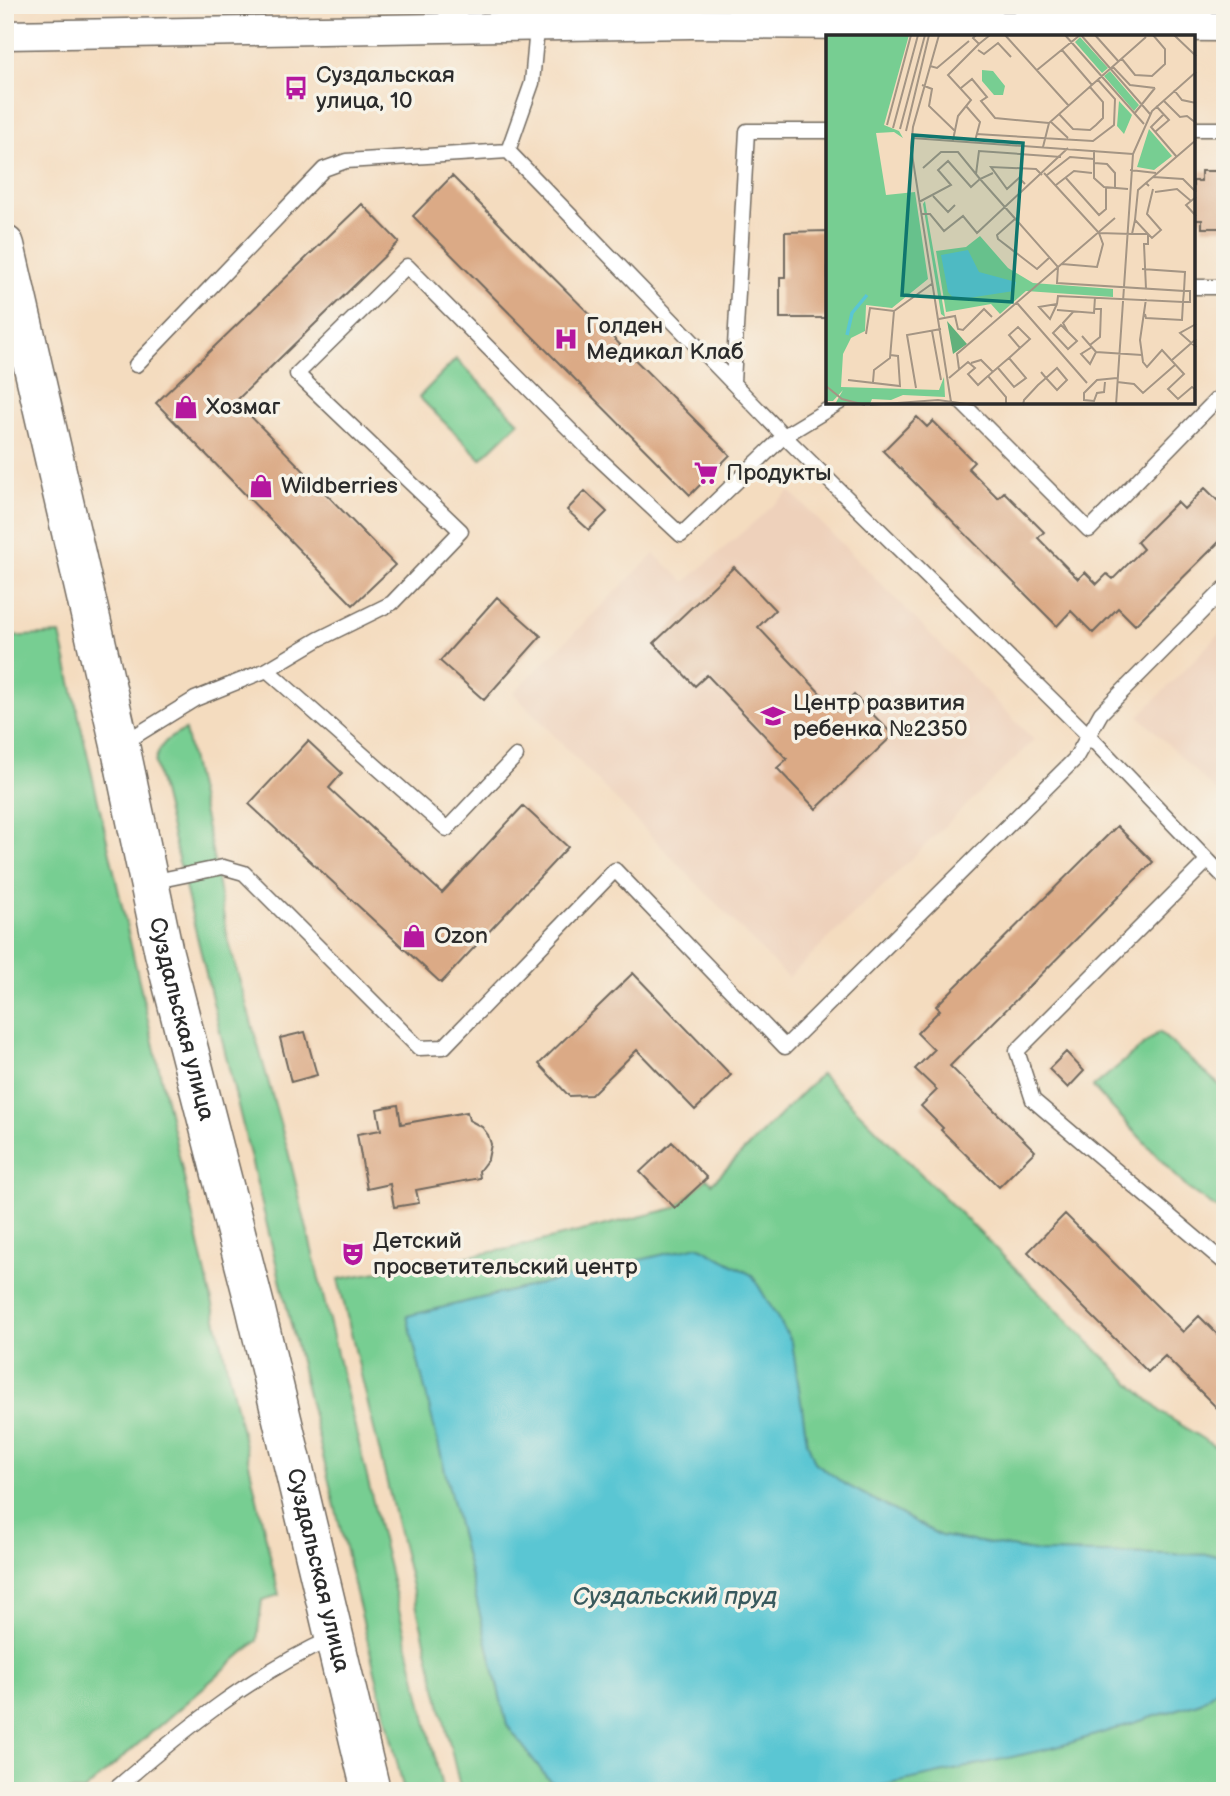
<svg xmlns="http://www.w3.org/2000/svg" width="1230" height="1796" font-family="'Balsamiq Sans',sans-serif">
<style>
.built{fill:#eed1bb}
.green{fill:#77ce92;stroke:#517c5e;stroke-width:2}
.water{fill:#5ac6d3;stroke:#42787f;stroke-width:2}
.building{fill:#dbaa86}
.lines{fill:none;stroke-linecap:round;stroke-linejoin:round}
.lane-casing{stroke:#71695f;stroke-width:17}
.street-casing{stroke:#71695f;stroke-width:31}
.secondary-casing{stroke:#71695f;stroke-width:41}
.lane{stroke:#fff;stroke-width:14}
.street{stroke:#fff;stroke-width:28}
.secondary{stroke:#fff;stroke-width:38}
.labels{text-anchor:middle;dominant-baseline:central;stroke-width:7;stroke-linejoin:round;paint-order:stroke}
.poi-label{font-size:23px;fill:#2b2b2b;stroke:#f7f3e8;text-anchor:start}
.street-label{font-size:23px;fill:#2b2b2b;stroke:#f7f3e8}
.water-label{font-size:24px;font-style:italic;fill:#395a5d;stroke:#f7f3e8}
.inset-river{fill:none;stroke:#5ac6d3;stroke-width:3.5}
.inset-road{fill:none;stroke:#a49584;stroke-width:2}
.view{fill:#0f766e;fill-opacity:0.15;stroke:#0f766e;stroke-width:3.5}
.inset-edge{fill:none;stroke:#2b2b2b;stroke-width:3.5}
</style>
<rect width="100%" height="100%" fill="#f7f3e8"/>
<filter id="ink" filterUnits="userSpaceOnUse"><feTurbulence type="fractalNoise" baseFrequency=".0143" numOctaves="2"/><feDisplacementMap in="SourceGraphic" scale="14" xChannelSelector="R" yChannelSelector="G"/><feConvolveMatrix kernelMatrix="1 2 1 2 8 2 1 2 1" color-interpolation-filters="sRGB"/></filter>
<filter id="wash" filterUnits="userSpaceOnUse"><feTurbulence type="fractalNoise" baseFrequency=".00686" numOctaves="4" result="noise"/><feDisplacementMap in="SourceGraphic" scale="28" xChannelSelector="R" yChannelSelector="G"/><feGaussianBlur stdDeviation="1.57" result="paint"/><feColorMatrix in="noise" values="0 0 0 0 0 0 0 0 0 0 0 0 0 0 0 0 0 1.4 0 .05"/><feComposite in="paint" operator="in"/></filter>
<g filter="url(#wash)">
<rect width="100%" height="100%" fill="#f4dcbf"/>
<path class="built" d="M790,491L1034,740L788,978L513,693L654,554L685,582Z
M1225,628V800L1139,716Z"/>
<path class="green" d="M456,359L519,422L481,459L419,397Z
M60,634L279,1595L262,1600L257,1641L84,1791H5V637Z
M185,730L212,851L228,940L288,1151L443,1791H404L155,763C159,743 168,738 185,730Z
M1159,1032L1225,1090V1214L1187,1188L1093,1087Z
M821,1074L1129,1382L1162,1413L1225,1453V1791H461L338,1279L509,1249L675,1208L707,1178L712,1183Z"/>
<path class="water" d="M698,1246L752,1275L792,1342L807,1441L815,1462L843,1483L941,1536L1041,1552L1225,1555V1683L1201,1702L1057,1747L859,1791H563L548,1779L507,1725L407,1316Z"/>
<g id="blocks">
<path class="building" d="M1201,171H1225V228H1202V220H1193V181H1201Z
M452,176L730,455L690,495L413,216Z
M362,204L399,242L236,401L395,565L353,605L156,403Z
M828,231V318H780V277H785V232Z
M917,417L927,427L933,421L974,462L968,468L998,498L1004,492L1044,532L1038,538L1078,579L1085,572L1097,584L1107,574L1113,579L1143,549L1137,542L1177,502L1184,509L1205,488L1225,508V536L1135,625L1118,608L1093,633L1071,611L1057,626L883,451Z
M585,491L607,512L589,530L567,510Z
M734,567L775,610L758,627L837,711L854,695L893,735L816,809L777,768L787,759L707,675L695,686L654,643Z
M497,597L541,636L484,700L440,661Z
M308,741L342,773L329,788L442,893L523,806L568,847L441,983L249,804Z
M1117,826L1153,862L950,1066L1035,1151L999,1187L941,1130L943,1128L921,1106L937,1090L915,1069L934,1050L917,1033L940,1010L936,1006Z
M633,973L731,1075L695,1110L637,1050L591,1095L569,1096L539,1064Z
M305,1032L317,1075L291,1082L280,1038Z
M1066,1052L1084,1071L1068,1088L1049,1069Z
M398,1105L401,1124L467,1112L469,1120L482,1127L488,1135L491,1144L488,1159L479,1171L480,1178L416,1190L419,1203L394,1207L390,1184L367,1189L357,1134L381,1130L377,1109Z
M672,1142L707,1178L675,1208L640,1172Z
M1065,1214L1183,1332L1199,1316L1225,1342V1416L1165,1356L1148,1372L1028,1252Z"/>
</g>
</g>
<g filter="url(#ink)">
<use href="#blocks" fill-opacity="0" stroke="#71695f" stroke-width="2"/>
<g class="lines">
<g class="lane-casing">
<path id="lane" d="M691,24L692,5
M444,28L448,5
M1193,129H1225
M508,151L532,83L537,28
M1193,287H1225
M733,382L747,131H828
M840,402L784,436L1089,736L1225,878
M961,402L1089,530L1217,399L1225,407
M267,670L447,829L516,756
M122,744L195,699L267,670L319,639L392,603L461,531L297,374L407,266L592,452L681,535L784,436L508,151L346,161L324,169L136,365
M1207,861L1017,1051L1033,1100L1225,1263
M151,882L223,867L244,873L419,1048L444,1047L615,870L785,1047L1075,759L1101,713L1225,588
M113,1791C180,1733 251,1674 333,1638"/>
</g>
<g class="street-casing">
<path id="street" d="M5,35L691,24L1225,27"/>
</g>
<g class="secondary-casing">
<g id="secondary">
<path id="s1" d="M5,245L120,745L164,953L255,1306L371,1791"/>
</g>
</g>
<use href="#lane" class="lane"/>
<use href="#street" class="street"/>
<use href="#secondary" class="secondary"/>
</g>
</g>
<defs>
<g id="bus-bare" transform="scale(1.89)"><path d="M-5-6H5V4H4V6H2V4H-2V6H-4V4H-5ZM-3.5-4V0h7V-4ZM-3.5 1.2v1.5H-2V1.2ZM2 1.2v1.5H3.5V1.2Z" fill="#b5179e" stroke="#f7f3e8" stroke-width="2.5" paint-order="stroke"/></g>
<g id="hospital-bare" transform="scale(1.89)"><path d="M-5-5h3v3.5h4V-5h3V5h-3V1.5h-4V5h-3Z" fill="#b5179e" stroke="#f7f3e8" stroke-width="2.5" paint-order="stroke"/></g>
<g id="shop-bare" transform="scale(1.89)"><path d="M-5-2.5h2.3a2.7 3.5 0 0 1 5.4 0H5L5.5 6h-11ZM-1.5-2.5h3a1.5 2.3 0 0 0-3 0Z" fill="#b5179e" stroke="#f7f3e8" stroke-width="2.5" paint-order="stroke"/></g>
<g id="supermarket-bare" transform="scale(1.89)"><path d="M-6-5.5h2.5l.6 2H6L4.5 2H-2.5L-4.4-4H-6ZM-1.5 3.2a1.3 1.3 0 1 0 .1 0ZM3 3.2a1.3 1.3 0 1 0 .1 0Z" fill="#b5179e" stroke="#f7f3e8" stroke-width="2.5" paint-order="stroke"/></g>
<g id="school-bare" transform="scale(1.89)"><path d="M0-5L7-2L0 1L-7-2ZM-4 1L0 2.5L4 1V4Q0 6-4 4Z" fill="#b5179e" stroke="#f7f3e8" stroke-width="2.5" paint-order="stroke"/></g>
<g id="theatre-bare" transform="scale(1.89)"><path d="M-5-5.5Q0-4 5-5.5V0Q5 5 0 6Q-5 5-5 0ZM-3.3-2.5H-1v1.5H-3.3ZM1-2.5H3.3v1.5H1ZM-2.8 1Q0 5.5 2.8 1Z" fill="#b5179e" stroke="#f7f3e8" stroke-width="2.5" paint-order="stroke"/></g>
</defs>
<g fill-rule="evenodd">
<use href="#bus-bare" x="296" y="88"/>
<use href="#hospital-bare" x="566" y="339"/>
<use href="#shop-bare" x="186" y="407"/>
<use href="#supermarket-bare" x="706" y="473"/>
<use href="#shop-bare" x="261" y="486"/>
<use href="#school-bare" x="773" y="716"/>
<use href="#shop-bare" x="414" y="936"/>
<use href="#theatre-bare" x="353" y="1254"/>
</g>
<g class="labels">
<g class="poi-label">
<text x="316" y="75">Суздальская<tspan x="316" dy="26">улица, 10</tspan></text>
<text x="586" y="326">Голден<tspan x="586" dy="26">Медикал Клаб</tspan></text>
<text x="206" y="407">Хозмаг</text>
<text x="726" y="473">Продукты</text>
<text x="281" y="486">Wildberries</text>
<text x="793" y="703">Центр развития<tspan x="793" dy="26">ребенка №2350</tspan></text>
<text x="434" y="936">Ozon</text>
<text x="373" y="1241">Детский<tspan x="373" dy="26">просветительский центр</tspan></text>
</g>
<g class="street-label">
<text stroke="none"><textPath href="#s1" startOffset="794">Суздальская улица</textPath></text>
<text stroke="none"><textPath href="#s1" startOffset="1362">Суздальская улица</textPath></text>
</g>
<g class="water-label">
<text x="675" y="1596">Суздальский пруд</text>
</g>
</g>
<g transform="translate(826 35)">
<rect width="369" height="369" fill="#f4dcbf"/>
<path d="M0,0H83L58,90L73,96L77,103L68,97L50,98L60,160L89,157L102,244L66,273L40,270L39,296L25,303L17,319L15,352L113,355L118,342L119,362L77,360L65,365L46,364L44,369H0H9L17,355L7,366H0ZM254,2L282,33L276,38L249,7ZM156,35L167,36L179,51L177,60H168L156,46ZM284,36L313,70L308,76L278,41ZM293,66L306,80L298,99L291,91ZM323,94L346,121L328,135L311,132ZM99,166L102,185L119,282L115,279L97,169ZM154,201L182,233L207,248L287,254V262L200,256L174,279L165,269L120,277L110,216L140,212Z" fill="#77ce92"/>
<path d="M121,286L141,309L127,319Z" fill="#61b17c"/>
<path d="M142,215L153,237L190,247L188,256L129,265L122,257L115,220Z" fill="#5ac6d3"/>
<path class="inset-river" d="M21,300L26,278L41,260"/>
<path class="inset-road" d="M113,0L87,92L85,113L125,367M150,0L147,3L153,9L164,0M179,0L243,71M239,0L318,89M255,0L324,79M269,0L293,27M348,0L370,21M152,15L158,19L172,8L185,22M236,15L266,50M296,24L309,40L326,41L339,29V14L327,0M104,31L111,33L143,6M287,32L304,50L329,53M211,35L254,0M96,50L106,54L103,71L129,96M135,53L146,44L161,62L155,66L169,83L223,88M348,55L356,65L370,68M337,65L354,82L361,81L370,88M140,71L154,87L149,106M233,79L247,94L264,95L270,90L277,83V67L264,52M308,79L329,53M338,79L325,92L350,121M225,87L242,103M61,90L85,0M67,93L92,0M74,94L99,0M80,96L103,0M329,97L343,85L330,71M150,99L267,106L288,90L289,64L272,45M86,103L307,119M127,105L132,81L145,65L122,40L153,9M217,112L223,88L320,2M268,115V143L278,152L302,154M268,128L281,129L289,138V153M304,135L330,138M167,138L154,144L232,232L231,248L358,256L357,267L232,261L231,269L213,272L224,284L231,269M218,138L273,198M150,139L153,116L235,122M221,140L244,122L268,124M239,142L273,180L280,174V152M327,142L357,144L370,157M320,148L312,155L309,185L322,199M199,149L193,143L181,154L165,132L210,134L216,140M230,150L248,136L266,138M323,151L320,148L370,105M329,157L351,154L365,166L370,162M107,161L122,177L129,170M365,166L360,170L370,181M93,167L125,150L112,135L122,126L145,152L154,144L132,117H115L97,133M95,179H104L118,196L137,181L151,198L242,113M189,184L171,200L172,204L211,234L224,222M309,185L306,199H321M236,229L271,232L277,209L273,198L306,199M316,234L359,237L358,256H364V267H357L356,285L320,283L319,279M320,254L318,209H322V199L326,203L335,195L321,179L327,154M320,264L314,305L317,327L321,332L336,315L358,339L342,354L352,364L366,352L370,355M191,268L261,348M231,275L268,278L269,262M113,284L129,281L132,294L137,295L158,274L166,282M370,289L354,298L370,312M235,290L251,306L242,314L227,298ZM106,296L115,345M242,297L237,288L247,277M40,299L44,273L68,276M256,301L270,317L316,320M264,310L274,302L275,274H269M266,312L255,319L264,329L270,317M183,323L204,304L192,292L183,300L194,313M346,325L370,304M145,328L155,325L167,337M172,333L188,352L200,343L183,323L177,328L162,341L180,362V370M133,334L131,319L289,183M123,343L142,327L149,333L142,339L152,350L162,341M22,345L74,351L72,321L64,320M47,347L48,335L64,323L68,276L107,248M279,347L278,357L271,358L268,366L258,365V358L271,345L291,343M291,347L308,349L317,358L349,330M0,351L16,364L39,370M90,353L81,300L115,294M44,370L112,365L148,370M197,370L198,365L212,350L220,343L231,333L241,345L231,355L220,343L215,337M290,370L307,119L326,76L370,37"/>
<path class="view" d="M87,100L197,108L186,267L76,260Z"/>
<rect width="369" height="369" class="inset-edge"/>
</g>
<rect width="1230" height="1796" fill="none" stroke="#f7f3e8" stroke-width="28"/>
</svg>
